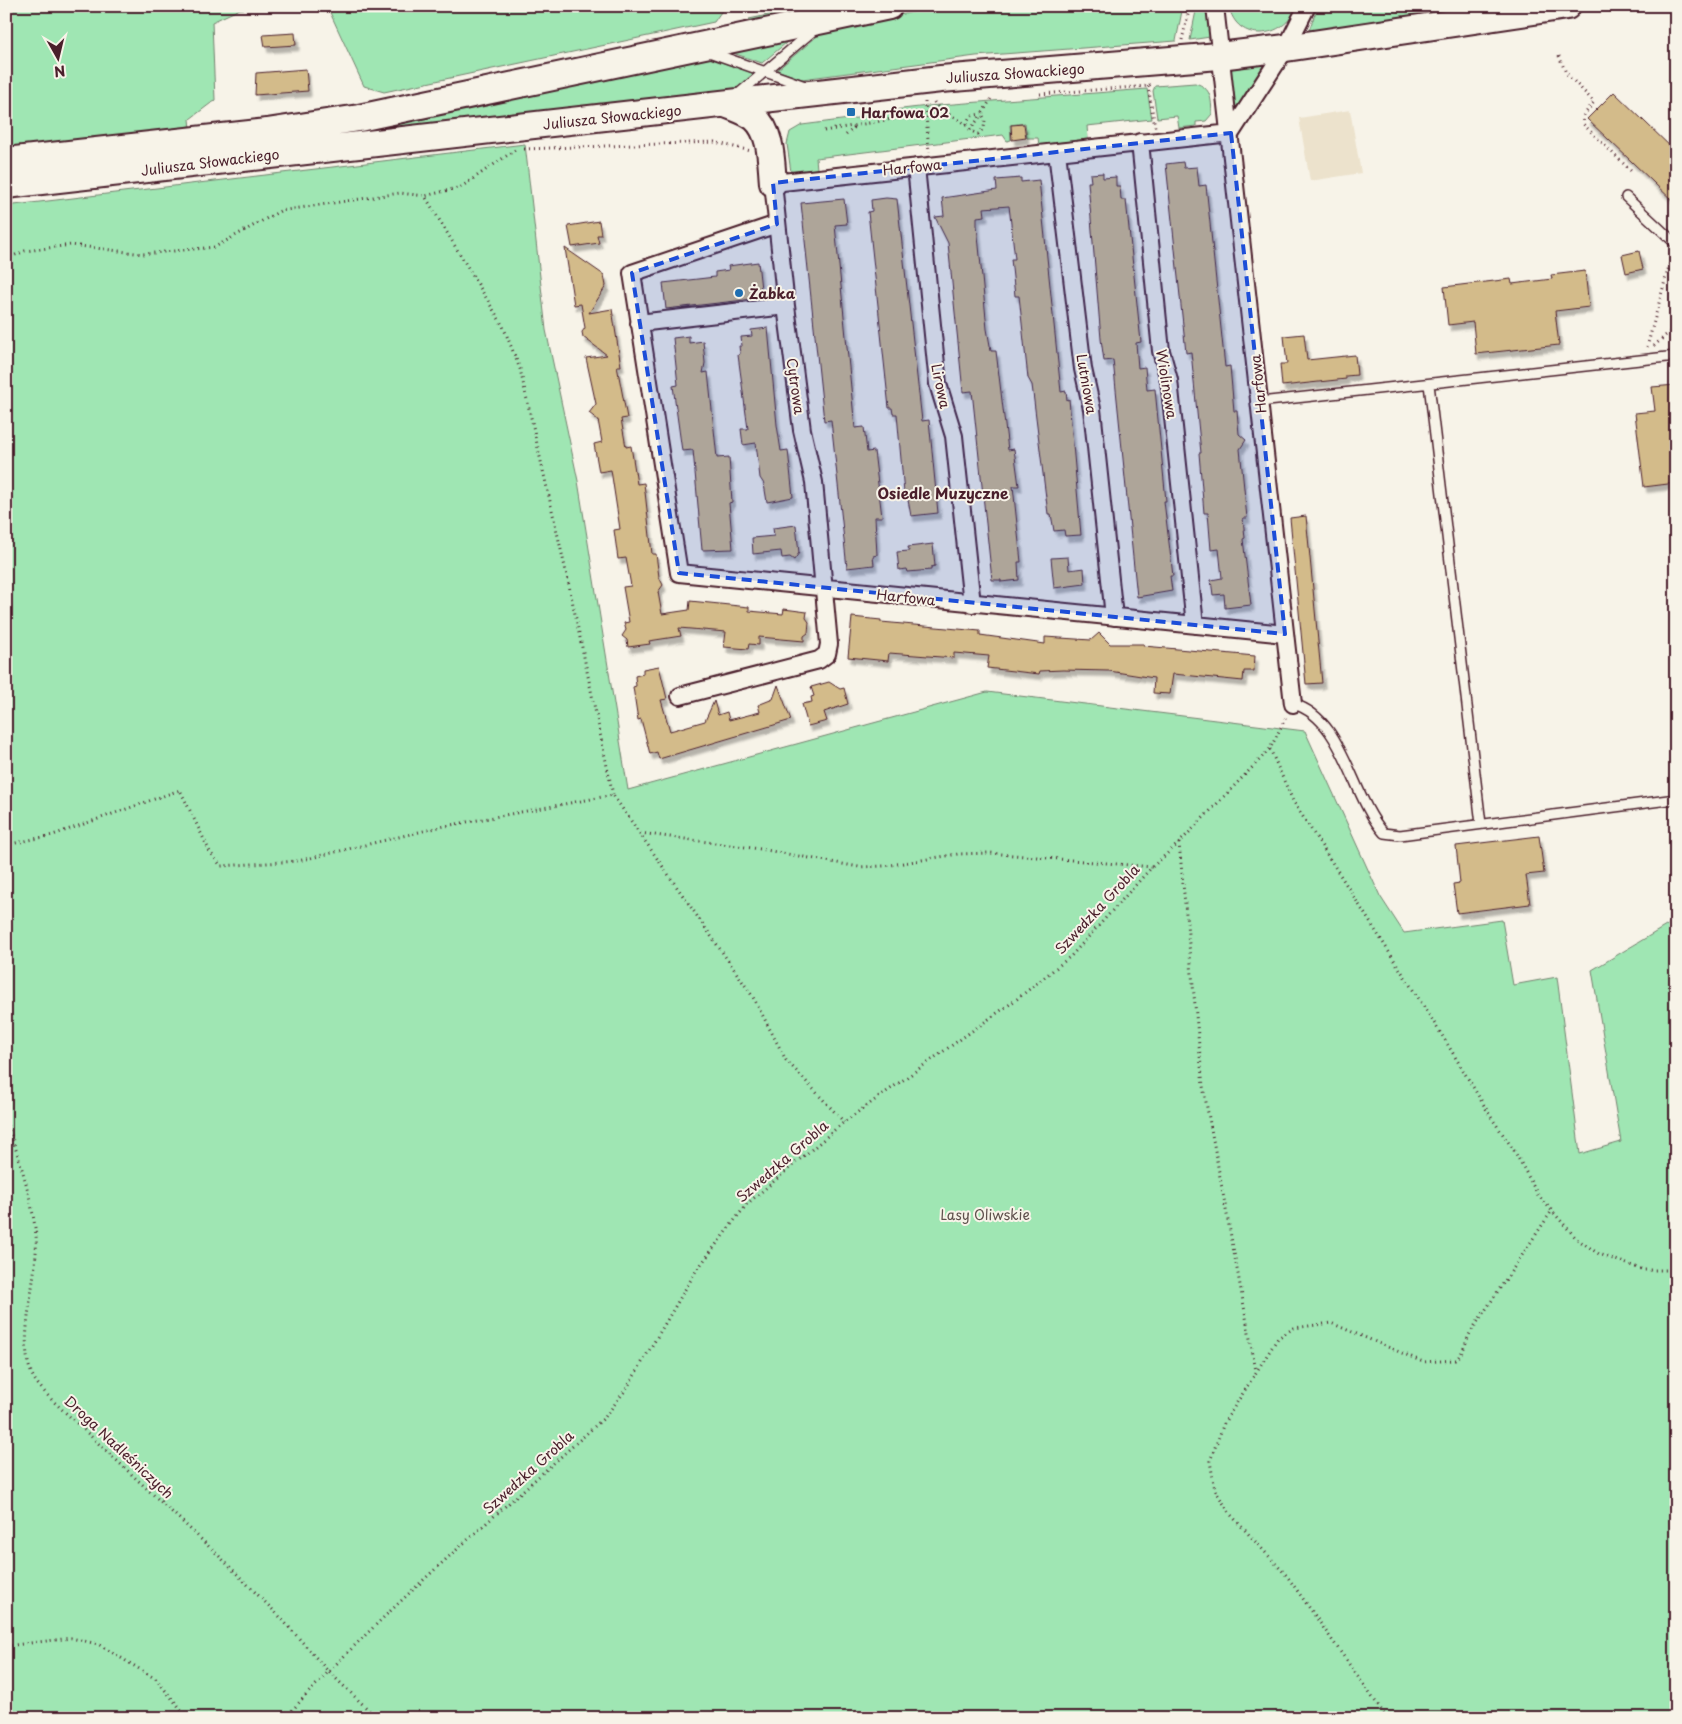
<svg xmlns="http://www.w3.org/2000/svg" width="1682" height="1724" font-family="'Playpen Sans',sans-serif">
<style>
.built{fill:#ece2cc}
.green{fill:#9fe6b3;stroke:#74826f}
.building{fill:#d3bb8a;stroke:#4a1f2b;filter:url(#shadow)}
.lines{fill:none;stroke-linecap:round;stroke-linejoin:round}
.lane-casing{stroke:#4a1f2b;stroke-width:12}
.street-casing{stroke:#4a1f2b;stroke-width:20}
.primary-casing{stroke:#4a1f2b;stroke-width:30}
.path{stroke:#4a1f2b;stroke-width:3;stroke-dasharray:1 4;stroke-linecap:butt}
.lane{stroke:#f7f3e8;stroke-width:9}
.street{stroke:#f7f3e8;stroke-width:16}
.primary{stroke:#f7f3e8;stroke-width:26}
.marked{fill:#1d4ed8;fill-opacity:0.2;stroke:#1d4ed8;stroke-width:4;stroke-dasharray:10 6;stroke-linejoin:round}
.poi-dot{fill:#1f6fb2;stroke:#f7f3e8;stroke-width:2}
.labels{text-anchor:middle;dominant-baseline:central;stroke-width:4;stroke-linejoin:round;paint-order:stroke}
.street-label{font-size:14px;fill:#4a1f2b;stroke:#f7f3e8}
.poi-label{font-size:14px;font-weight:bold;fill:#4a1f2b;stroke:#f7f3e8;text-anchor:start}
.park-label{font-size:14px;fill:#5f514d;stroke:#f7f3e8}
.neighbourhood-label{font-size:15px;font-weight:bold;fill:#4a1f2b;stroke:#f7f3e8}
</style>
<defs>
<filter id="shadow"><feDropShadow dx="3" dy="5.5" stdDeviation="1" flood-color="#0004"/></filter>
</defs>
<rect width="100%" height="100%" fill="#f7f3e8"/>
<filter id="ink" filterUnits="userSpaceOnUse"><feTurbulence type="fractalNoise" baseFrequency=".02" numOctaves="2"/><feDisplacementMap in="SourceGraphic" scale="10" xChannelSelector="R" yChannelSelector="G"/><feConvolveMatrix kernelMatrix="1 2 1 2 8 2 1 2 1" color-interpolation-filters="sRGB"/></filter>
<g filter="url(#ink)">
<path class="built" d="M1350,110L1361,173L1310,181L1299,118Z"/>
<path class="green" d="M6,6H313L240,9L212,22L215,100L190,119L191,129L6,149Z
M327,6H736L723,9L714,22L384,92L364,86Z
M811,6H838L753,22L749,19Z
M940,6H1183L1176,41L976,56L802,79L777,70L822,32Z
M1197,6H1208L1210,37L1190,40Z
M1229,6H1297C1285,40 1236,44 1229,6Z
M1318,6H1490L1308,33Z
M792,38L762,63L727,51Z
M705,56L755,74L734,92L71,164Z
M1262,63L1264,66L1235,116L1230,66Z
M1195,83C1212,88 1211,99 1212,114L1206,121L1196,122V126L1179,128L1177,116L1157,118L1153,91L1155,86Z
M1147,89L1152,119L1087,126L1088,139L1039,145L1038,138H1027L1025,123L1010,125L1011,140L1007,141L1003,135L816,158L817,169L791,172L787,144L790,132L802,125L857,118L867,113L928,106Z
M525,144L546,330L578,481L628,790L987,692L1305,731L1380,896L1404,933L1502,920L1513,985L1557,977L1580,1154L1621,1142L1592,970L1676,920V1718H6V206Z"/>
<path class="building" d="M295,33L296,45L265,47L263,35Z
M306,69L308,91L255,95L256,73Z
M1614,92L1676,152V204L1587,119Z
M1024,124L1026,138L1012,140L1011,125Z
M1183,162L1184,168L1197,167L1199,186L1206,185L1225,367L1230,366L1234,411H1237L1239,434L1246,440L1240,449L1247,518H1243L1245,538L1243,539L1251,605L1225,608L1224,594L1213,595L1211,580L1222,578L1219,549L1211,550L1208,513H1204L1199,453H1201L1191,352L1186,353L1166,164Z
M1103,173V178L1116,177V186H1120L1121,200H1126L1141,342L1136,343L1138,368L1145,367L1147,390L1155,389L1166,501H1164L1173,576H1170L1172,591L1137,597L1113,360L1104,361L1101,339L1088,182H1091L1090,174Z
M1021,178V182L1039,180L1061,392L1066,391L1067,400L1069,399L1081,535L1065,536L1064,530L1054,531L1051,514H1048L1032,385L1028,378L1019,296H1015L1011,259H1015L1009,206L984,208L985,216L977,217V225L987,329L991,351H996L1008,450L1014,449L1019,486H1013L1021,562H1018L1019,580L1001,582V580H992L972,391L963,392L948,243L935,217L944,216L942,198L997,190L996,180Z
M886,198L897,199L922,421L929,420L938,513L911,516L908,500L904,493L897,414H893L892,408H889L868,212L872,211L871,200Z
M844,199L847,224L835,225L853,408L855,428L864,427L867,452L874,451L882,517H875L877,555L873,556L874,565L847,568L831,420L824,421L801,203Z
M599,221L601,235H597L599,243L572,247L568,226Z
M565,248L604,275L606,286L589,313L612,309L621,366H617L627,418L621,419L626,447L631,446L637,484L644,483L652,554H656L659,577L663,585L658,592L662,614L689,610L690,601L749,607V611L783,614L784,609L807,612L806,618L809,622L808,633L804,636V641L759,637V645L749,644L748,649L724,647L726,632L679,628L681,636L649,641L650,644L628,647L627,640L622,636L626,630L624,623L629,622L623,587L631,586L626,558L618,559L614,530L620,529L611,470L599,472L594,444L602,442L598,420L589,413L596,404L586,358L607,355L583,337L582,332L585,328L581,304L574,305Z
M1639,251L1643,269L1626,273L1622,255Z
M758,262L762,298L666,309L663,283L715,277V272L729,270L728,266Z
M1585,271L1589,307L1555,311L1559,345L1476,354L1473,322L1448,325L1444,287L1511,279L1512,284L1552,279L1551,275Z
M768,328L777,425L781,451L788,450L793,497L767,502L764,484L760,478L756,443L743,445L741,429H748L738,355L740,354L739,346H742L741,337L752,336L751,330Z
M1304,334L1307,360L1355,355L1357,375L1346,376V379L1282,386L1280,364H1287L1284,336Z
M689,336V343L703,341L705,363L703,373L708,372L717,458L729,457L732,502L729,503L733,549L702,550L693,450L682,451L673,386L678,385L673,338Z
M1676,385V424L1670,425L1676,483L1644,487L1635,413L1655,411L1652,387Z
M1306,516L1322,683L1306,684L1290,518Z
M796,525L799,553L794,560L790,557L782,558L781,551L753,554L752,538L774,536L773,528Z
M933,544L935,566L931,567V570L908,572L907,569L899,570L897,552L909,551L908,547Z
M1068,557L1069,570L1084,568L1085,584L1054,588L1051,558Z
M852,617L881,620V622L980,631V635L1045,644V637L1091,640L1099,633L1110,644H1144V646L1255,656L1254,671H1244L1243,681L1173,674L1170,694L1153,693L1154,678L1109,671L1063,670L1040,671L1039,674L987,668L989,656L954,653V658L889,653L888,661L848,657Z
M659,666L667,699L661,700L670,731L705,721L714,701L718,715L727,712L729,720L760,712L758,705L773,699L778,685L791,720L659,759L657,752L650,754L641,719L638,720L633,687L636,686L635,676L643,674V669Z
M829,682L840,689L844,688L848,704L824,712L827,721L808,726L802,704L812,702L811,697L814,696L811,687Z
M1539,836L1544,873L1526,875L1530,904L1457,913L1453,884L1460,883L1456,846Z"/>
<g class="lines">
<g class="lane-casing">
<path id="lane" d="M709,52L805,86
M736,96L814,30
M1626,197L1676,244
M1429,384L1481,824
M1260,402L1676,356
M1293,704C1344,718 1351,796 1384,833L1400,835L1676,799"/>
</g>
<g class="street-casing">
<path id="street" d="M1215,6L1293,704
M1231,133L1286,48L1307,6
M1140,142L1161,351L1169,380L1195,625
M1057,152L1083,369L1092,409L1114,617
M916,167L938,384L954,436L972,604
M777,224L632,273L679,573L1285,634
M639,323L786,306
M680,696L819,660L827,654L829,644L814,482L802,430L786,306L773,183L1231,133"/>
</g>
<g class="primary-casing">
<path id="primary" d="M726,104C735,108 748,112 755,118C772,133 771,162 773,183
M6,161L267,132L359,118L889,6
M6,185L941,79L1219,56L1286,48L1567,6"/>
</g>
<path class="path" d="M1182,40L1190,6
M1559,56L1566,73L1594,102L1584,115L1583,124L1632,172
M1148,86L1155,127
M1040,94L1148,86L1152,83
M925,102L929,152
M934,102C942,116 962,116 971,131L978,134L984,128L985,120L982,114L992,97
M967,124C968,115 974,115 982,114
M970,130L982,114
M824,131L926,113
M846,135L855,127
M524,149L714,142L751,151
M515,150L461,187L425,196L503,326L520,369L567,576L613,795
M6,259L25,251L71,245L143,254L215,247L280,211L400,193L425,196
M1654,346L1676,326
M1647,347L1672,255
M1270,749L1293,801L1445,1040L1491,1117L1515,1152L1538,1195L1577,1239L1599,1254L1644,1270H1676
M640,833L760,849L859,867L885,866L958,854L990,853L1152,867
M1179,843L1203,1086L1256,1371
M6,845L53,835L180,790L210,852L221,866L298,861L440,827L613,795L736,972L753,997L786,1060L844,1122
M6,1121C19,1157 32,1197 36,1236C39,1275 17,1338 31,1372C35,1383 44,1391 52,1400L219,1556L279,1616L328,1671L377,1718
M6,1646L71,1638L98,1644L156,1679L188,1718
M285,1718C384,1609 497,1515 605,1417L627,1388L696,1271L747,1204L844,1122L1017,999L1071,956L1152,867L1179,843L1270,749L1286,717
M1387,1718L1287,1576L1231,1515L1215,1490L1210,1461L1224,1423L1269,1352L1278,1338L1294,1328L1331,1323L1423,1362L1456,1360C1466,1349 1465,1341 1472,1330L1551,1212"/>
<use href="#lane" class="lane"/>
<use href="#street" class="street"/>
<use href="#primary" class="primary"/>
</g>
</g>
<path class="marked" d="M1231,133L1285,634L679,573L632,273L777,224L773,183Z"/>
<g class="poi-dot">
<rect x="846" y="107" width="10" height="10" rx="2.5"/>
<circle cx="739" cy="293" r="5"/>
</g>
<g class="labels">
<g class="street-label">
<text transform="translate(1015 73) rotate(-4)">Juliusza Słowackiego</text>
<text transform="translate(612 117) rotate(-6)">Juliusza Słowackiego</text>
<text transform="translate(210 162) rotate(-7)">Juliusza Słowackiego</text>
<text transform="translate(912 167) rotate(-6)">Harfowa</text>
<text transform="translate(1087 384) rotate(80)">Lutniowa</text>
<text transform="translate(1167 384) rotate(81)">Wiolinowa</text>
<text transform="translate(1258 384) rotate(-96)">Harfowa</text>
<text transform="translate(796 386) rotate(82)">Cytrowa</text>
<text transform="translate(941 386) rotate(78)">Lirowa</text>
<text transform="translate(906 597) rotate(6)">Harfowa</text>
<text transform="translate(1097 909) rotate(-47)">Szwedzka Grobla</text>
<text transform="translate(782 1161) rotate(-41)">Szwedzka Grobla</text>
<text transform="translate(119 1447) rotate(43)">Droga Nadleśniczych</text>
<text transform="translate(528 1472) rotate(-42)">Szwedzka Grobla</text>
</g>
<g class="poi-label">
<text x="861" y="112">Harfowa 02</text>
<text x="749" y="293">Żabka</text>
</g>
<g class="park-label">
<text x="985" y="1214">Lasy Oliwskie</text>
</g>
<g class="neighbourhood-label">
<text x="943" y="492">Osiedle Muzyczne</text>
</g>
</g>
<rect width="1682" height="1724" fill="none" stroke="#f7f3e8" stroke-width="25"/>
<rect x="12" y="12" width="1657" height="1699" fill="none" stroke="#4a1f2b" stroke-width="2" filter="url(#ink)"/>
<g transform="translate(58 58) rotate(172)" stroke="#f7f3e8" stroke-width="4" paint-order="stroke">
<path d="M0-4L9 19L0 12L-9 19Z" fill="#4a1f2b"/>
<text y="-8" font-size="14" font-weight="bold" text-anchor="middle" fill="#4a1f2b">N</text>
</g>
</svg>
